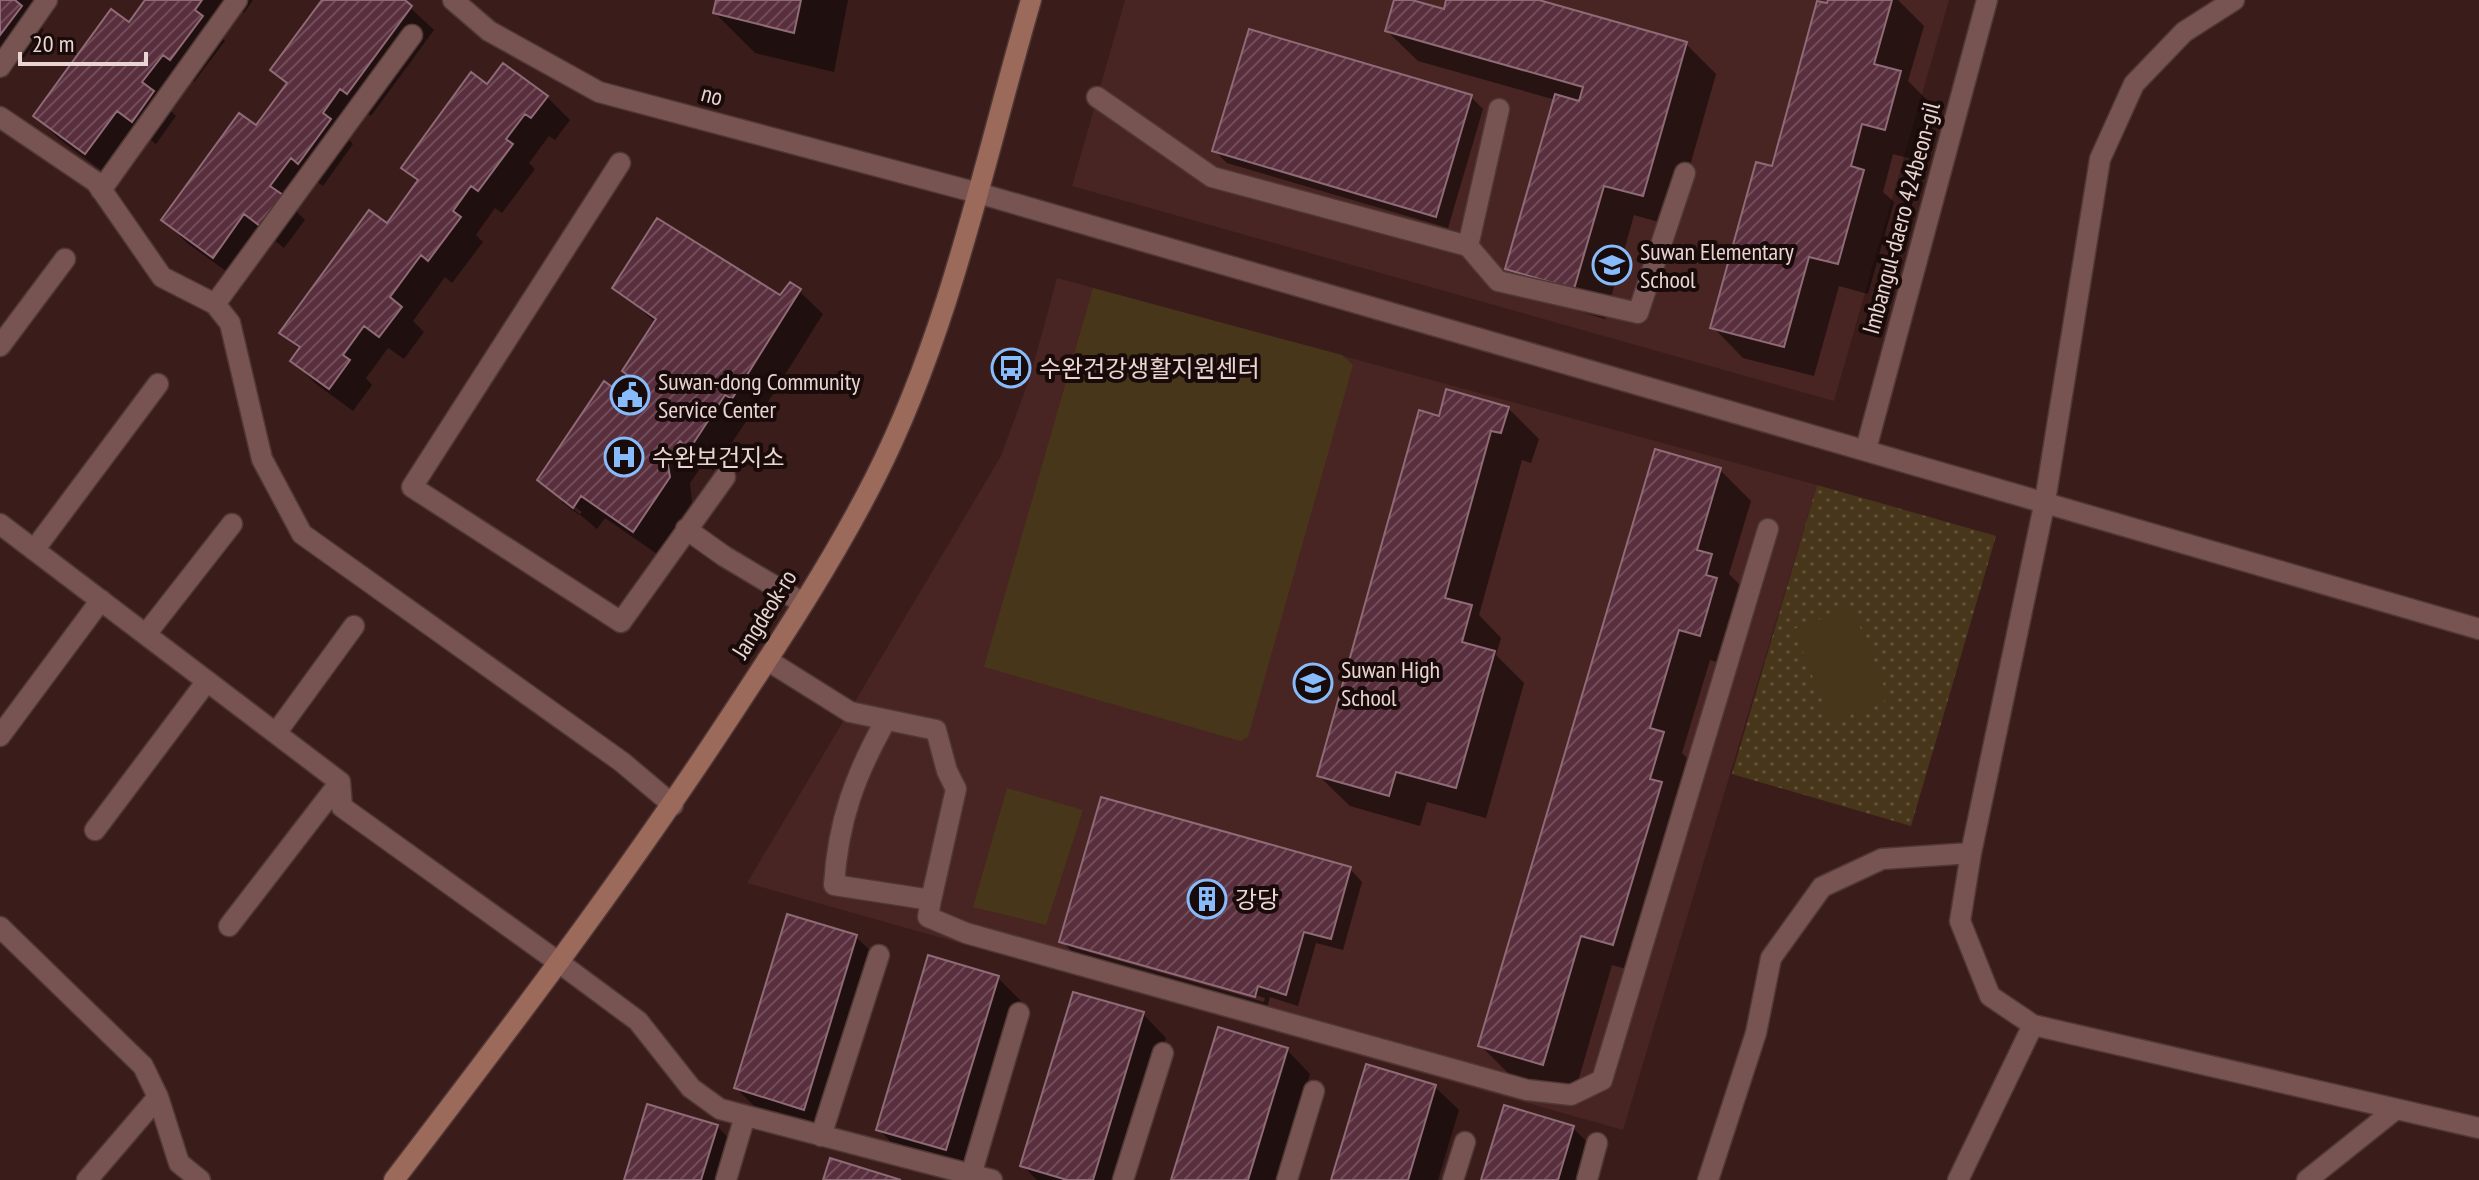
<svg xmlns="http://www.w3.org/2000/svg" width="2479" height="1180" font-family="'PT Sans Narrow','Noto Sans KR',sans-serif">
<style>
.built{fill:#482422}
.grass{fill:url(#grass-dots)}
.pitch{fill:#48361a}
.shadow{fill:#0007;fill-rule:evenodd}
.building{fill:url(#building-hatch);stroke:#8e6b76;stroke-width:2}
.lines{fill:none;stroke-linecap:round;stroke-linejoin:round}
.service-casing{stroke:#503836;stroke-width:23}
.pedestrian-casing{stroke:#503836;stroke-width:23}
.minor-casing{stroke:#503836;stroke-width:23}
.secondary-casing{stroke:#503836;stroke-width:23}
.service{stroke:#775451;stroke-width:20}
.pedestrian{stroke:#775451;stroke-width:20}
.minor{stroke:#775451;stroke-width:20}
.secondary{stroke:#9c6a5a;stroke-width:20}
.labels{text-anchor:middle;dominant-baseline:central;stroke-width:8;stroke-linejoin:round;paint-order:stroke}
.street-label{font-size:24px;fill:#ead5d3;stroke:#190b0a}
.poi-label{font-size:24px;fill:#ead5d3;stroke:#190b0a;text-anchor:start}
</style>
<defs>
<pattern id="grass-dots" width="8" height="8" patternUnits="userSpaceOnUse" patternTransform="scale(2)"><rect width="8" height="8" fill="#48361a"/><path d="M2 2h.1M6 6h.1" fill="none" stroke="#63523a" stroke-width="1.8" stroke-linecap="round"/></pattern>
<pattern id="building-hatch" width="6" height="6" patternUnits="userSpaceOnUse" patternTransform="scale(2)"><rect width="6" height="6" fill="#592f3e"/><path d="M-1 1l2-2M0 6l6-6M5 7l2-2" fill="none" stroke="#714c59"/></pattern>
</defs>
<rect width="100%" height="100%" fill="#3a1d1b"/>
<path class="built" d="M1125,0H1949L1834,401L1072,186Z
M1057,278L1817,485L1623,1130L747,883L1001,456L1030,377Z"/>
<path class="grass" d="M1817,485L1996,536L1911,826L1732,774Z"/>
<path class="pitch" d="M1093,288L1342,355L1353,365L1248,737L1240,741L984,667Z
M1852,607L1889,699L1831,723L1794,629Z
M1007,788L1083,810L1046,925L973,907Z"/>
<path class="shadow" d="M0,0H47L33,19L44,30L24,58L8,46L0,58Z
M147,0H253L244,13L237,8L218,34L225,41L194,82L187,76L165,105L176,116L156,144L141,133L109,176L59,139L35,116L129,25Z
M325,0H402L434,30L371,116L365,111L346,137L353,144L323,186L315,180L294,209L305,220L284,248L269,236L237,279L187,243L164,220L257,128L288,85L273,70Z
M718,0H848L834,72L755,53L715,13Z
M1396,0L1445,12L1448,0H1531L1686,44L1716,74L1673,226L1634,215L1605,319L1538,299L1507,269L1556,100L1418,61L1387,31Z
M1830,0H1898L1924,26L1908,81L1931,104L1916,160L1893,154L1883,192L1894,202L1868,294L1839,286L1814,376L1743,358L1713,327L1773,168Z
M488,87L547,97L570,120L555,140L549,136L529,163L535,169L502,213L495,208L476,235L483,242L452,283L445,277L413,321L424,332L404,359L388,348L366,378L372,385L353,411L316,384L292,361L300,350L282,332L387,226L418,183L403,168Z
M1471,97L1483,109L1448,228L1227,163L1215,151Z
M615,287L780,298L799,291L823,314L756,421L749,417L713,471L704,463L690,483L692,502L657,554L605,518L597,529L539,480L627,400L638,384L624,371L656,323ZM562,497L582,512L579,515L562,502Z
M1508,408L1539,439L1531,463L1522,460L1479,615L1501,638L1496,655L1524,683L1486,818L1427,802L1420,826L1350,806L1319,776L1441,418Z
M1720,470L1751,501L1729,574L1742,587L1731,666L1710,660L1682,753L1694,765L1644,974L1612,965L1574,1095L1511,1076L1480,1045Z
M1350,869L1362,882L1343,950L1316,943L1298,1006L1270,997L1267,1008L1074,954L1062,941ZM1074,944L1265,998L1264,1002L1074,948Z
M856,937L880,960L828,1132L759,1111L736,1088Z
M998,978L1021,1001L969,1172L901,1152L878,1129Z
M1143,1014L1166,1038L1123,1180H1037L1022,1165Z
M1287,1050L1310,1074L1278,1180H1173Z
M1435,1087L1459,1110L1438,1180H1333Z
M717,1126L740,1150L731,1180H626Z
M1573,1128L1596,1151L1588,1180H1483Z"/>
<path class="building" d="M0,0H15L22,6L0,35Z
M145,0H202L195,10L203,16L170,60L163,55L142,82L154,91L132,122L117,111L85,154L33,116L111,9L129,22Z
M322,0H405L412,6L347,94L340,89L323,113L331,119L298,164L291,158L270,186L283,195L260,226L244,214L213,258L161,220L239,113L256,125L287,83L270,70Z
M716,0H801L794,33L713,13Z
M1394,0H1412L1444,9L1446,0H1539L1687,42L1643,196L1604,186L1574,289L1505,269L1555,94L1579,101L1583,87L1385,31Z
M1828,0H1892L1874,64L1901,71L1885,130L1862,124L1851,166L1864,170L1838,264L1809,257L1784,347L1710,328L1756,162L1772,166L1817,1L1827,3Z
M1249,29L1472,95L1436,217L1212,151Z
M503,63L548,96L531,118L525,114L506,139L513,144L478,191L471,186L453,211L461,217L428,261L421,255L390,297L402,307L379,337L364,326L343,355L350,360L329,389L290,361L300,347L279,333L369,210L387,223L418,180L401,168L471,72L487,84Z
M657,218L780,295L790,282L801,289L732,399L725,395L689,450L680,441L667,459L670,477L633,532L581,496L573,508L537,480L604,381L626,397L637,382L622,371L656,319L612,288Z
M1446,389L1509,407L1501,433L1491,431L1445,598L1472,605L1462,642L1495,651L1456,788L1396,772L1389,796L1317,776L1419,410L1439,416Z
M1655,449L1721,468L1697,550L1712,554L1706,575L1717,578L1700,636L1679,630L1650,728L1664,732L1650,779L1662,782L1613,945L1581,936L1543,1065L1478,1046Z
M1101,797L1351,867L1331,939L1304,932L1286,995L1258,986L1255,997L1059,942Z
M787,914L857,935L804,1110L734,1088Z
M928,955L999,976L946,1150L876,1130Z
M1073,992L1144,1012L1093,1180H1067L1020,1166Z
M1218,1027L1288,1048L1248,1180H1171Z
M1366,1064L1436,1085L1408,1180H1331Z
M647,1104L718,1125L701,1180H624Z
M1504,1105L1574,1126L1558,1180H1481Z
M830,1158L901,1180H823Z"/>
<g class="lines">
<g class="service-casing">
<path id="service" d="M0,67L47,0
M1097,97L1212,177L1468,246L1498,281L1638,313L1685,173
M0,117L96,182L162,277L215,304L230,323L262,459L302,534L622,762L673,805
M620,163L412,487L621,622L725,477
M101,190L237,0
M1468,246L1499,109
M215,304L412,35
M0,346L65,259
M0,524L340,782L342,807L561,964
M686,529L724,556L803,603
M34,550L158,384
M146,634L232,524
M767,660L850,712L936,730L947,771L956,789L931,900L834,885C838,821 855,775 886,720
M276,733L354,626
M0,736L101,600
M95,830L207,681
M931,900L928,917L966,933L1527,1090L1571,1095L1602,1080L1768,529
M229,926L340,782"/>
</g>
<g class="pedestrian-casing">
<path id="pedestrian" d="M453,0L489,31L599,92L978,193L2479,629
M1866,449L1987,0"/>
</g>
<g class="minor-casing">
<path id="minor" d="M1971,853L1960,921L1990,996L2033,1025L2479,1128
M0,927L143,1066L158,1097L179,1163L200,1180
M561,964L638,1021L691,1088L720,1109L992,1180
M821,1136L879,955
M971,1175L1019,1013
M87,1180L158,1097
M726,1180L745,1116
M1123,1180L1163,1053
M1287,1180L1314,1091
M1453,1180L1465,1142
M1587,1180L1597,1143
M1708,1180L1756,1033L1771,958L1822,887L1882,859L1971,853L2045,501L2100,159L2134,84L2184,32L2234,0
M1958,1180L2033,1025
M2307,1180L2396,1109"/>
</g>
<g class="secondary-casing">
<path id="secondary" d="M394,1180C509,1030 622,881 726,723C778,644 832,563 875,478C951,328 984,161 1031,0"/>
</g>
<use href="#service" class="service"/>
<use href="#pedestrian" class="pedestrian"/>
<use href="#minor" class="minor"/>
<use href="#secondary" class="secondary"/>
</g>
<defs>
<g id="school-ring" transform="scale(2)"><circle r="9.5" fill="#190b0a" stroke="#87bbfb" stroke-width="1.5"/><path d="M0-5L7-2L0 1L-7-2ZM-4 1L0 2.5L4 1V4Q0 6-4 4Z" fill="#87bbfb"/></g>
<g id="bus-ring" transform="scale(2)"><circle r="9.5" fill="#190b0a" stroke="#87bbfb" stroke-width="1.5"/><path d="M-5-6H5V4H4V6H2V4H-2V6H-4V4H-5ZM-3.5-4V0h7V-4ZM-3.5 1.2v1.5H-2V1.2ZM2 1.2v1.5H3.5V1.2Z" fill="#87bbfb"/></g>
<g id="civic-ring" transform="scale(2)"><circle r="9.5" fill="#190b0a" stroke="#87bbfb" stroke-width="1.5"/><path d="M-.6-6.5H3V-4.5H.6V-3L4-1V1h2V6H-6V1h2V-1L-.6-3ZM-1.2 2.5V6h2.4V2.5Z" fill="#87bbfb"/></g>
<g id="hospital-ring" transform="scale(2)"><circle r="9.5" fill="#190b0a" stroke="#87bbfb" stroke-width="1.5"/><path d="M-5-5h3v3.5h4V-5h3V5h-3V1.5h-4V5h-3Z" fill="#87bbfb"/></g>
<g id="building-ring" transform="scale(2)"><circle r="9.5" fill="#190b0a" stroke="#87bbfb" stroke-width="1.5"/><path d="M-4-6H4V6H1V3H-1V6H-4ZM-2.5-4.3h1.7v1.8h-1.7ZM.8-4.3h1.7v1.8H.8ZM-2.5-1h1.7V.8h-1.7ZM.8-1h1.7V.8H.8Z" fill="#87bbfb"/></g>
</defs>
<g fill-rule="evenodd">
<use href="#school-ring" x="1612" y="265"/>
<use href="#bus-ring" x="1011" y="368"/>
<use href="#civic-ring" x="630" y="395"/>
<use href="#hospital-ring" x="624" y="457"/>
<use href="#school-ring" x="1313" y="683"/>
<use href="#building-ring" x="1207" y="899"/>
</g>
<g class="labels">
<g class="street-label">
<text transform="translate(712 95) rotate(15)">no</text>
<text transform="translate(1901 218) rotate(-75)">Imbangul-daero 424beon-gil</text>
<text transform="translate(764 614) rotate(-58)">Jangdeok-ro</text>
</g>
<g class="poi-label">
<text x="1640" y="251">Suwan Elementary<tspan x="1640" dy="28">School</tspan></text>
<text x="1039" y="368">수완건강생활지원센터</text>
<text x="658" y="381">Suwan-dong Community<tspan x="658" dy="28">Service Center</tspan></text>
<text x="652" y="457">수완보건지소</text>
<text x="1341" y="669">Suwan High<tspan x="1341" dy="28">School</tspan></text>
<text x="1235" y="899">강당</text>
</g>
</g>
<path d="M20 52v12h126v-12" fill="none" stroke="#ead5d3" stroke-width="4"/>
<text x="32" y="52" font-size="24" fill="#ead5d3" stroke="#190b0a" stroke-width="6" paint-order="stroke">20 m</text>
</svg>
